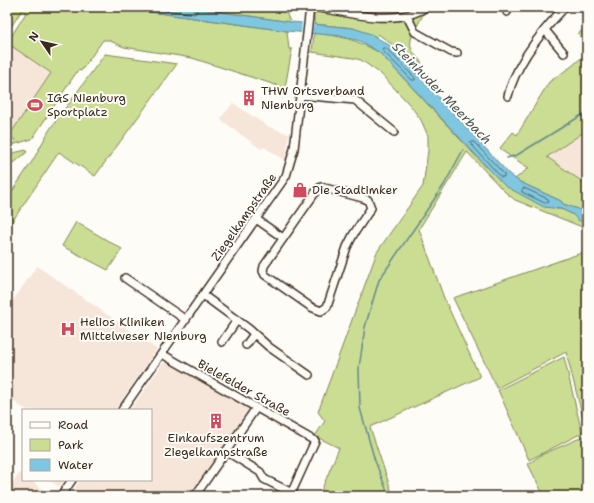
<svg xmlns="http://www.w3.org/2000/svg" width="594" height="503" font-family="'Shantell Sans',sans-serif">
<style>
.built{fill:#f6e6da}
.green{fill:#cadd92;stroke:#828458}
.water{fill:#7fc7e0;stroke:#648892}
.pier{fill:#fdfcf7}
.lines{fill:none;stroke-linecap:round;stroke-linejoin:round}
.shore{stroke:#56696c;stroke-width:1}
.stream{stroke:#648892;stroke-width:1.5}
.minor-casing{stroke:#3b2a1e;stroke-width:10}
.minor{stroke:#fdfcf7;stroke-width:7}
.labels{text-anchor:middle;dominant-baseline:central;stroke-width:4;stroke-linejoin:round;paint-order:stroke}
.poi-label{font-size:12px;fill:#3b2a1e;stroke:#fdfcf7;text-anchor:start}
.street-label{font-size:12px;fill:#3b2a1e;stroke:#fdfcf7}
.water-label{font-size:13px;font-style:italic;fill:#4f5958;stroke:#fdfcf7}
</style>
<rect width="100%" height="100%" fill="#fdfcf7"/>
<filter id="ink" filterUnits="userSpaceOnUse"><feTurbulence type="fractalNoise" baseFrequency=".025" numOctaves="2"/><feDisplacementMap in="SourceGraphic" scale="8" xChannelSelector="R" yChannelSelector="G"/><feConvolveMatrix kernelMatrix="1 2 1 2 8 2 1 2 1" color-interpolation-filters="sRGB"/></filter>
<g filter="url(#ink)">
<path class="built" d="M7,43L51,73L7,138Z
M233,103L267,126L289,134L286,161L264,147L261,149L220,119Z
M587,130V185L546,157Z
M37,266L157,349L115,410H26L7,397V309Z
M166,362L249,408L250,412L190,496H69L80,480H151V410H130L163,363Z
M20,472L23,475V480H31L51,496H7V491Z
M48,480H65L62,484L58,486Z"/>
<path class="green" d="M7,7H115L287,31L289,49H292L285,88L192,58L124,47L108,40H103L81,71L78,70L32,139L12,145L15,140L9,136L51,73L7,43L26,13L22,10L7,33Z
M187,7H284L290,22Z
M319,11L392,21L406,18L413,34C407,48 413,52 422,63L416,62L378,34L377,38L353,28L314,24V13Z
M425,11L424,13L415,30L411,18Z
M587,26V43L578,34Z
M314,33C342,36 355,39 380,53L485,166L556,209C568,208 577,219 587,224V229L515,200L504,191L467,152L419,229L444,298L480,377L370,427L393,496H319L339,448L315,436L325,421L318,412L377,252L423,186L428,151V136L421,120L410,105L381,74L361,60L353,58L312,52Z
M587,53V130L547,157L587,185V212L563,204L561,201L520,182L515,179L529,168L505,153L500,148L513,132L517,135L549,82L572,66Z
M105,54L177,64L95,176L59,152L7,229V199L33,160L50,129Z
M26,150L27,152L14,163L10,161L11,155L13,153Z
M76,222L122,249L108,270L62,246Z
M587,251V434L566,352L497,388L453,298Z
M564,357L582,433L529,460L498,390Z
M587,435V495L544,496L528,464L541,455Z"/>
<path class="water" d="M115,7H187L291,22L353,28L371,34L389,45L406,62L509,174L520,182L561,201L563,204L587,212V224L578,220L572,214L561,209L544,207L505,186L380,53L360,41L340,36L287,31Z"/>
<path class="pier" d="M302,21L314,22L312,35L301,34Z"/>
<g class="lines">
<path class="shore" d="M144,7L195,14L197,12L196,7
M383,48H386L415,78V80H412L383,51Z
M471,142H474L504,174V177H501L471,144Z
M524,188L548,199L549,202L545,203L522,192V190Z"/>
<path class="stream" d="M507,158L517,155L587,112
M389,496L375,461L360,408L359,368L365,327L379,280L444,185L463,150"/>
<g class="minor-casing">
<path id="minor" d="M316,7C349,13 396,27 426,7
M507,12L509,7
M407,16L415,32L451,52L457,53
M545,30L564,53
M300,95L355,100L394,132
M508,96C516,63 542,31 565,7
M321,187L363,198L368,200L371,208L353,235L347,247L327,307L321,311L311,307L265,275L263,271L264,266L317,190Z
M256,219L283,238
M125,278L186,320
M203,295L249,329L269,347L309,375
M222,342L237,320
M246,345L254,334
M162,354L315,441L290,496
M122,410L286,176L294,149L310,7
M226,451L260,472L264,479L292,493
M61,496L72,480
M195,496L256,408"/>
</g>
<use href="#minor" class="minor"/>
</g>
</g>
<defs>
<g id="building-bare" transform="scale(1.2)"><path d="M-4-6H4V6H1V3H-1V6H-4ZM-2.5-4.3h1.7v1.8h-1.7ZM.8-4.3h1.7v1.8H.8ZM-2.5-1h1.7V.8h-1.7ZM.8-1h1.7V.8H.8Z" fill="#d1495b" stroke="#fdfcf7" stroke-width="2.5" paint-order="stroke"/></g>
<g id="stadium-bare" transform="scale(1.2)"><path d="M0-5a6.5 5 0 1 0 0 10a6.5 5 0 1 0 0-10ZM-3.5-1.8h7v3.6h-7Z" fill="#d1495b" stroke="#fdfcf7" stroke-width="2.5" paint-order="stroke"/></g>
<g id="shop-bare" transform="scale(1.2)"><path d="M-5-2.5h2.3a2.7 3.5 0 0 1 5.4 0H5L5.5 6h-11ZM-1.5-2.5h3a1.5 2.3 0 0 0-3 0Z" fill="#d1495b" stroke="#fdfcf7" stroke-width="2.5" paint-order="stroke"/></g>
<g id="hospital-bare" transform="scale(1.2)"><path d="M-5-5h3v3.5h4V-5h3V5h-3V1.5h-4V5h-3Z" fill="#d1495b" stroke="#fdfcf7" stroke-width="2.5" paint-order="stroke"/></g>
</defs>
<g fill-rule="evenodd">
<use href="#building-bare" x="249" y="98"/>
<use href="#stadium-bare" x="35" y="105"/>
<use href="#shop-bare" x="300" y="190"/>
<use href="#hospital-bare" x="68" y="329"/>
<use href="#building-bare" x="216" y="421"/>
</g>
<g class="labels">
<g class="poi-label">
<text x="261" y="91">THW Ortsverband<tspan x="261" dy="14">Nienburg</tspan></text>
<text x="47" y="98">IGS Nienburg<tspan x="47" dy="14">Sportplatz</tspan></text>
<text x="312" y="190">Die Stadtimker</text>
<text x="80" y="322">Helios Kliniken<tspan x="80" dy="14">Mittelweser Nienburg</tspan></text>
<text x="216" y="438" text-anchor="middle">Einkaufszentrum<tspan x="216" dy="14">Ziegelkampstraße</tspan></text>
</g>
<g class="street-label">
<text transform="translate(244 217) rotate(-55)">Ziegelkampstraße</text>
<text transform="translate(244 388) rotate(29)">Bielefelder Straße</text>
</g>
<g class="water-label">
<text transform="translate(442 93) rotate(46)">Steinhuder Meerbach</text>
</g>
</g>
<rect width="594" height="503" fill="none" stroke="#fdfcf7" stroke-width="24"/>
<rect x="12" y="12" width="570" height="479" fill="none" stroke="#3b2a1e" stroke-width="1.5" filter="url(#ink)"/>
<rect x="22" y="409" width="130" height="72" fill="#fdfcf7" stroke="#afa8a0"/>
<rect x="30" y="422" width="20" height="6" fill="#fdfcf7" stroke="#afa8a0"/>
<text x="58" y="429" font-size="12" fill="#3b2a1e">Road</text>
<rect x="30" y="439" width="20" height="12" fill="#cadd92" stroke="#afa8a0"/>
<text x="58" y="449" font-size="12" fill="#3b2a1e">Park</text>
<rect x="30" y="459" width="20" height="12" fill="#7fc7e0" stroke="#afa8a0"/>
<text x="58" y="469" font-size="12" fill="#3b2a1e">Water</text>
<g transform="translate(42 42) rotate(304)" stroke="#fdfcf7" stroke-width="3" paint-order="stroke">
<path d="M0-3L7 15L0 10L-7 15Z" fill="#3b2a1e"/>
<text y="-6" font-size="11" font-weight="bold" text-anchor="middle" fill="#3b2a1e">N</text>
</g>
</svg>
